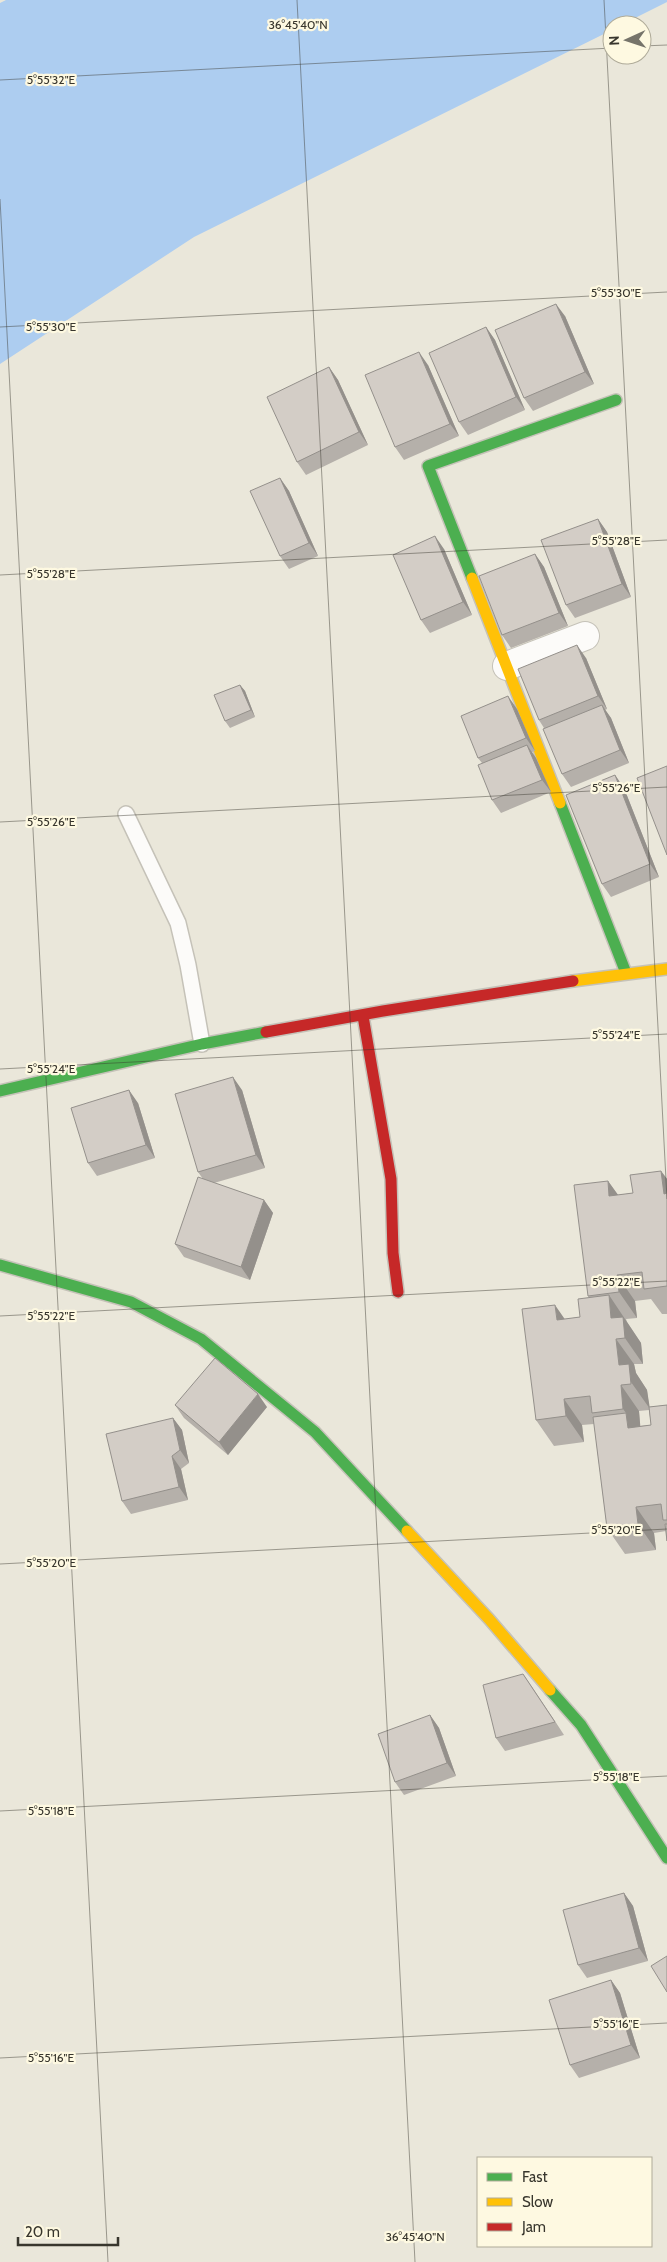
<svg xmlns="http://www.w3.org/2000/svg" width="667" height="2262" font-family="Cabin,sans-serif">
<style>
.water{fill:#adcdf0}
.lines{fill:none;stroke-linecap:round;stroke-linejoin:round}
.lane-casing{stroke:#c5c2b8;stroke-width:18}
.street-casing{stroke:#c5c2b8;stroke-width:30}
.fast-casing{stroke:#c5c2b8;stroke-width:14}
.slow-casing{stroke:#c5c2b8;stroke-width:14}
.jam-casing{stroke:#c5c2b8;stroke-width:14}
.lane{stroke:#fcfbf9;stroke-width:15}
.street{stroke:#fcfbf9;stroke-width:28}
.fast{stroke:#4caf50;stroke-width:11}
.slow{stroke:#ffc107;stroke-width:11}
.jam{stroke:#c62828;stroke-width:11}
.wall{fill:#b5b0aa;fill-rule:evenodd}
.shaded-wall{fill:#94908b}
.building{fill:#d3cdc6;stroke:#94908b}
.ticks{fill:none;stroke:#38362d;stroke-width:1;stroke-opacity:0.45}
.ticks-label{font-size:12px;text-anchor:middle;fill:#38362d;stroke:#fef9e1;stroke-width:4.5;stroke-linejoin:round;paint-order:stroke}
</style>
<rect width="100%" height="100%" fill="#eae7da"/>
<path class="water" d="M6,0H667V2L621,25H612V30L194,237L0,364V3Z"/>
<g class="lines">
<g class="lane-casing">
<path id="lane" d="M126,814L178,923L188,965L202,1044"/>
</g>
<g class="street-casing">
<path id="street" d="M507,666L585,636"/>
</g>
<g class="fast-casing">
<path id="fast" d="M472,578L428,466L616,400
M560,803L626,973
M0,1091L202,1044L266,1032
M0,1265L131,1302L201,1339L315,1432L407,1531
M550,1690L581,1725L667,1858"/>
</g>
<g class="slow-casing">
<path id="slow" d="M472,578L560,803
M573,981L667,969
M407,1531L489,1619L550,1690"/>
</g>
<g class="jam-casing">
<path id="jam" d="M363,1016L391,1179L393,1253L398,1292
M266,1032L383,1011L573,981"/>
</g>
<use href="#lane" class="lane"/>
<use href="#street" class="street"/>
<use href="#fast" class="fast"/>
<use href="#slow" class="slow"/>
<use href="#jam" class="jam"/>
</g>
<path class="wall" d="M565,316L594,384L533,411L524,398Z
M486,327L495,340L525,410L468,435L459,422Z
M428,365L459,436L404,460L395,447Z
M329,367L338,380L368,445L306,475L297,462Z
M280,478L289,491L318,556L289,569L280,556Z
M598,519L607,532L631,597L575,618L566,605Z
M444,549L472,615L430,633L421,620Z
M535,554L544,567L568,626L511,648L502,635Z
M586,658L607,709L605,710L611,718L629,763L571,787L562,774L544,728L539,720Z
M240,685L245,691L255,717L230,728L225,721Z
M517,709L535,751L532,752L536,758L551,792L501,813L492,800L482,763L478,758Z
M615,775L624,788L659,877L611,897L602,884Z
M242,1090L265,1168L214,1183L264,1200L273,1213L250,1280L184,1257L175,1244L203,1179L198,1172Z
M138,1103L155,1158L97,1176L88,1163Z
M661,1171L667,1179V1314H662L651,1299L635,1301L637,1318L626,1319L627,1322L641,1343L643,1364H634L636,1373L647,1390L649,1407L667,1405V1541L666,1531L654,1533L656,1550L625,1554L607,1528L594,1424L582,1425L584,1442L554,1446L536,1420L565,1319L580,1317L589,1298L588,1296L608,1181L618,1195L633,1193ZM649,1410L651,1425L640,1426L639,1411Z
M175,1405L267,1407L228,1455L184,1418Z
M173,1418L182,1430L189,1463L181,1469L188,1500L131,1514L122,1501Z
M523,1674L564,1735L505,1751L496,1738Z
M430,1715L439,1728L456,1776L404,1795L395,1782Z
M624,1893L633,1906L648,1961L587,1978L578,1965Z
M611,1980L620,1993L640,2058L579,2078L570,2065Z"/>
<path class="shaded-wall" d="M556,304L565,316L594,384L585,372Z
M486,327L495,340L525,410L516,397Z
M419,352L428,365L459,436L450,424Z
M329,367L338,380L368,445L359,432Z
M280,478L289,491L318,556L309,543Z
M598,519L607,532L631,597L622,584Z
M435,536L444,549L472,615L463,602Z
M535,554L544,567L568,626L559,613Z
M577,645L586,658L607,709L598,696Z
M240,685L245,691L255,717L251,710Z
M508,696L517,709L535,751L526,738Z
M602,705L611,718L629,763L620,750Z
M527,745L536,758L551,792L542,780Z
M615,775L624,788L659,877L650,864Z
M233,1077L242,1090L265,1168L256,1155Z
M129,1090L138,1103L155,1158L146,1145Z
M661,1171L667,1179V1198L664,1194Z
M608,1181L626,1206L609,1196Z
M264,1200L273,1213L250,1280L241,1267Z
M617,1275L635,1301L637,1318L619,1292Z
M609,1295L641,1343L643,1364L611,1318Z
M555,1305L573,1331L557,1320Z
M616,1339L634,1364L636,1373L647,1390L650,1409L619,1365Z
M621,1385L639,1411L641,1434L628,1428L626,1413L623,1409Z
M258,1394L267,1407L228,1455L219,1442Z
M564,1399L582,1425L584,1442L566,1416Z
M173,1418L182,1430L189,1463L180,1450Z
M172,1456L181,1469L188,1500L179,1487Z
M636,1507L654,1533L656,1550L638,1524Z
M523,1674L532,1687L564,1735L555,1722Z
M430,1715L439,1728L456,1776L447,1763Z
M624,1893L633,1906L648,1961L639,1948Z
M611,1980L620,1993L640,2058L631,2045Z"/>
<path class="building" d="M556,304L585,372L524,398L495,330Z
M486,327L516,397L459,422L429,353Z
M419,352L450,424L395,447L365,375Z
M329,367L359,432L297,462L267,397Z
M280,478L309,543L280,556L250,491Z
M598,519L622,584L566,605L541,540Z
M435,536L463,602L421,620L393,555Z
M535,554L559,613L502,635L479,576Z
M577,645L598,696L539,720L518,669Z
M240,685L251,710L225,721L214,695Z
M508,696L526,738L478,758L461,716Z
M602,705L620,750L562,774L543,729Z
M527,745L542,780L492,800L478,765Z
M667,766V855L637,778Z
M615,775L650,864L602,884L566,795Z
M233,1077L256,1155L198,1172L175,1094Z
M129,1090L146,1145L88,1163L71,1108Z
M661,1171L664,1194L667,1193V1286L644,1289L642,1272L617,1275L619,1292L588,1296L574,1185L608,1181L609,1196L633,1193L630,1175Z
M198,1177L264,1200L241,1267L175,1244Z
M609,1295L611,1318L623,1317L625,1338L616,1339L619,1365L629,1364L631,1384L621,1385L623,1409L592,1413L590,1396L564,1399L566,1416L536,1420L522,1309L555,1305L557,1320L580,1317L578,1299Z
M215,1358L258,1394L219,1442L175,1405Z
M667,1405V1520H663L661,1504L636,1507L638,1524L607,1528L593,1417L626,1413L628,1428L651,1425L649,1407Z
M173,1418L180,1450L172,1456L179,1487L122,1501L106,1434Z
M665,1524H667V1541Z
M523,1674L555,1722L496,1738L483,1685Z
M430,1715L447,1763L395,1782L378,1734Z
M624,1893L639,1948L578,1965L563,1910Z
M667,1956V1992L651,1966Z
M611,1980L631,2045L570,2065L549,2000Z"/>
<path class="ticks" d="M297,0L415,2262M604,0L667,1199M642,46L667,45M0,80L612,48M0,199L108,2262M0,327L667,292M0,575L667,540M0,822L667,787M0,1069L667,1034M0,1316L667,1281M0,1564L667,1529M0,1811L667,1776M0,2058L667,2023"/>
<g class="ticks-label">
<text x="298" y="29">36°45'40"N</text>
<text x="51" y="84">5°55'32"E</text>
<text x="616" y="297">5°55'30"E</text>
<text x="51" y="331">5°55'30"E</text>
<text x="616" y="545">5°55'28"E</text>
<text x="51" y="578">5°55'28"E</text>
<text x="616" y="792">5°55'26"E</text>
<text x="51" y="826">5°55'26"E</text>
<text x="616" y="1039">5°55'24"E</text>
<text x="51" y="1073">5°55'24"E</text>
<text x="616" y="1286">5°55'22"E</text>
<text x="51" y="1320">5°55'22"E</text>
<text x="616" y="1534">5°55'20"E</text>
<text x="51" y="1567">5°55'20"E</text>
<text x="616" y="1781">5°55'18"E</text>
<text x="51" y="1815">5°55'18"E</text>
<text x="616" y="2028">5°55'16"E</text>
<text x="51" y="2062">5°55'16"E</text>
<text x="415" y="2241">36°45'40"N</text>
</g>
<rect x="477" y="2157" width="175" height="90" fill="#fef9e1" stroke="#afab99"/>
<rect x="487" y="2173" width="25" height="8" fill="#4caf50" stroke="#afab99"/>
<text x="522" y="2182" font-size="15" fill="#38362d">Fast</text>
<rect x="487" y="2198" width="25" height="8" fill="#ffc107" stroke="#afab99"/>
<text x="522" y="2207" font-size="15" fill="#38362d">Slow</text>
<rect x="487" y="2223" width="25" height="8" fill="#c62828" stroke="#afab99"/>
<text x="522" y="2232" font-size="15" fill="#38362d">Jam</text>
<g transform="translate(627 40) rotate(267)"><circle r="24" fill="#fef9e1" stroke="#afab99"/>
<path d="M0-4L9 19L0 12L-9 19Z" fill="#76746a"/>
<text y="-8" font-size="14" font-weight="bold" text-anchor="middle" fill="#38362d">N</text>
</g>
<path d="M18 2237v8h100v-8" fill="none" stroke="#38362d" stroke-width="2.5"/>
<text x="25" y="2237" font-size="15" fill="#38362d" stroke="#fef9e1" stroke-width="4" paint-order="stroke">20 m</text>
</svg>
